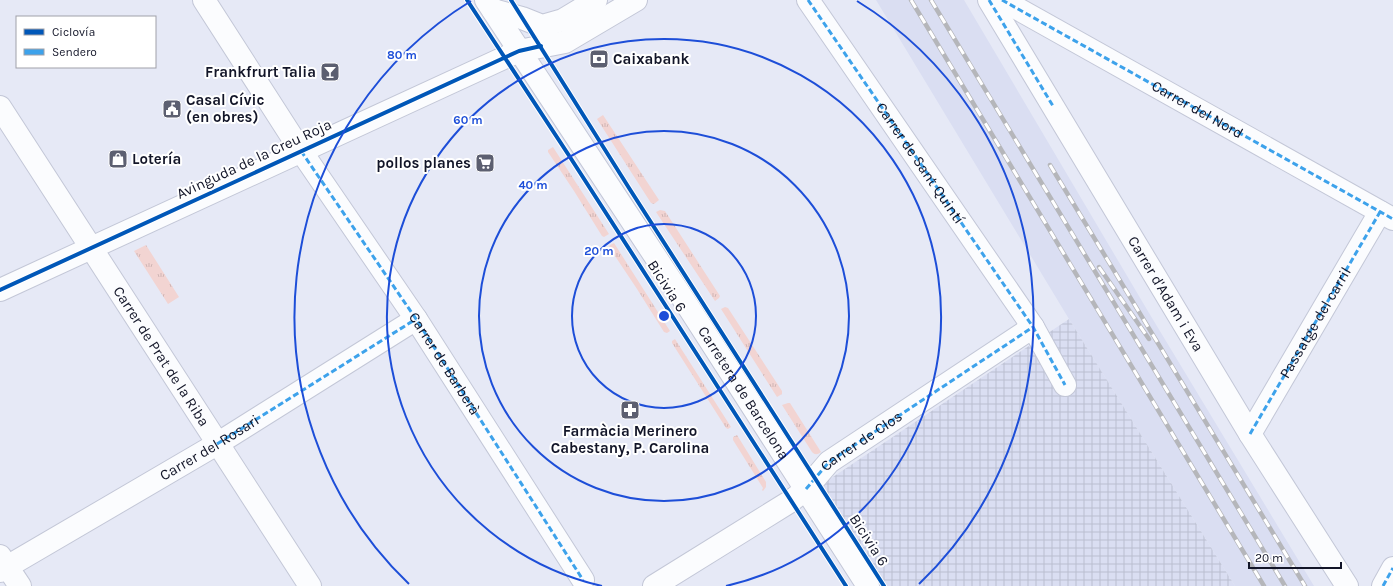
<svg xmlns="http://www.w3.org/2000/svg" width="1393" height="586" font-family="Karla,sans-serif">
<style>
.built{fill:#dadef2}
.industrial{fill:url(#industrial-grid)}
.grass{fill:url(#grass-tufts)}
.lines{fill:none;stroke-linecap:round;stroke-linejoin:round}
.street-casing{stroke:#c3c7d7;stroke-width:24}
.secondary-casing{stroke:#c3c7d7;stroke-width:24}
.street{stroke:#fbfcfe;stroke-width:22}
.secondary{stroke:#fbfcfe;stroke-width:22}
.rail-casing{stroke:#b5b6ba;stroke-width:4.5}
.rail{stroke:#fff;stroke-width:3;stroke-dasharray:9;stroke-linecap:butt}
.quiet{stroke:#3da2eb;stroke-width:3;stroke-dasharray:6 3;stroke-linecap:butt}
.cycleway-casing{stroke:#fff;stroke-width:6}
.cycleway{stroke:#0057b8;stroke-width:4}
.ring{fill:none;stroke:#1d4ed8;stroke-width:2}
.labels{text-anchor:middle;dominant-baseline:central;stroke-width:4;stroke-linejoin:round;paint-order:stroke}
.poi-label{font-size:15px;font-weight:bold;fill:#121528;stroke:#fff;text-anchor:start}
.street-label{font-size:15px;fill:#121528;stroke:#fff}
.centre{fill:#1d4ed8;stroke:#fff;stroke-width:2}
.ring-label{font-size:12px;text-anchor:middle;font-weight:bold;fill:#1d4ed8;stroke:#fff;stroke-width:4;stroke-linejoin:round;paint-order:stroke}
</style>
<defs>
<pattern id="industrial-grid" width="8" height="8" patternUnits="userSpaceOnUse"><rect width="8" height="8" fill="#dadef2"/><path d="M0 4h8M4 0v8" fill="none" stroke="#babed0"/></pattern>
<pattern id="grass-tufts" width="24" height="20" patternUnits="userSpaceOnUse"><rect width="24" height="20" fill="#f2d4d2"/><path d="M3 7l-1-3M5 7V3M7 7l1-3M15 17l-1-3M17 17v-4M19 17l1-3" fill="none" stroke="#ceb5b4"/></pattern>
</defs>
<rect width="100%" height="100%" fill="#e6e9f6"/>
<path class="built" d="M876,0H964L1149,313L1314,586H1235L1069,319Z"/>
<path class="industrial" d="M1069,319L1235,586H858L800,499Z"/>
<path class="grass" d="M603,115L659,200L654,204L651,203L597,119Z
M553,147L609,234L604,237L602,236L574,191L548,152V150Z
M660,210L665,211L720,296L719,298L715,301L656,212Z
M614,243L670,331L667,333L664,332L637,289L609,247L610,245Z
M146,245L179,297L168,304L134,251Z
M725,307L728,308L782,391V394L777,397L721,309Z
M675,339L731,427L728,429L726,428L672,343V341Z
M788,403H790L821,452C817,455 815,455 812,452L782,405Z
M737,435L766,482V487L763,491L762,490L763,488L733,440V437Z"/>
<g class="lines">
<g class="street-casing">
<g id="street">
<path id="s1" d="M204,0L301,151L416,319L583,580"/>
<path id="s2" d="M808,0L1033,327L1065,385"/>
<path id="s3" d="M989,0L1250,434L1347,586"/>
<path d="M1002,0L1393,219"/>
<path d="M493,10L522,18L542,26L563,20L596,0"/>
<path id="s4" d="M0,107L310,586"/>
<path d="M0,290L519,51L565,42L636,0"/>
<path d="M1250,434L1380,212"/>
<path d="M0,556L20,586"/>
<path id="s5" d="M0,571L217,444L416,319"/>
<path d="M654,586L791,501L806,489L829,462L1033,327"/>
<path d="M1383,586L1393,568"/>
</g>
</g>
<g class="secondary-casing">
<g id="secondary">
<path id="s6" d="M486,0L680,294L868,586"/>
</g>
</g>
<use href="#street" class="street"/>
<use href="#secondary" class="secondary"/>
<g class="rail-casing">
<path id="rail" d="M911,0L1264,586
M931,0L1285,586
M1050,165L1305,586
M1099,267L1149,339"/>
</g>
<use href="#rail" class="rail"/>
<g class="quiet">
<path d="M808,0L1033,327L1065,385"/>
<path d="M989,0L1053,106"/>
<path id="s7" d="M1002,0L1393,219"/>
<path d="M301,151L416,319L583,580"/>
<path id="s8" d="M1250,434L1380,212"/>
<path d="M217,444L416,319"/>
<path id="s9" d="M806,489L829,462L1033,327"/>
<path d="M1383,586L1393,568"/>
</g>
<g class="cycleway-casing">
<path id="cycleway" d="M467,0L568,154L846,586
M511,0L629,188L884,586
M0,290L519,51L541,46"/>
</g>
<use href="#cycleway" class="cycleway"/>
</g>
<g class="ring">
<circle cx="664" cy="316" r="92"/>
<circle cx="664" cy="316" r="185"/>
<path d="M602 586A277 277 0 1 1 726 586"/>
<path d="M409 584A370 370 0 0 1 471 1M857 1A370 370 0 0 1 919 584"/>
</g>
<defs>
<g id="bank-square" transform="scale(1)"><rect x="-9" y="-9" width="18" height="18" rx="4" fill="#5c5f70" stroke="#fff"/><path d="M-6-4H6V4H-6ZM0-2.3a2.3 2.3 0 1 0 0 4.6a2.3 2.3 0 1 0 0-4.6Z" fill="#fff"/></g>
<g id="bar-square" transform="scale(1)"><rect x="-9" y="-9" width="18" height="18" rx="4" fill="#5c5f70" stroke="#fff"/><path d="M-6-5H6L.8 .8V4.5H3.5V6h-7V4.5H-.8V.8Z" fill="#fff"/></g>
<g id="civic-square" transform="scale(1)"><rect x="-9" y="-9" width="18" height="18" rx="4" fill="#5c5f70" stroke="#fff"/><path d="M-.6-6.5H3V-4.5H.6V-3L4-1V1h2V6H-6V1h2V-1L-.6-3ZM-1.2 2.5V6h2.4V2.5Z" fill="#fff"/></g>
<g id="shop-square" transform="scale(1)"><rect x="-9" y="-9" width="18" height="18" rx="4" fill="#5c5f70" stroke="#fff"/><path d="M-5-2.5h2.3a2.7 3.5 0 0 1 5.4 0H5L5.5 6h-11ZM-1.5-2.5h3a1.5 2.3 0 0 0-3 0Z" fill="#fff"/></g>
<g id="supermarket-square" transform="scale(1)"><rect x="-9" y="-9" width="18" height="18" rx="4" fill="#5c5f70" stroke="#fff"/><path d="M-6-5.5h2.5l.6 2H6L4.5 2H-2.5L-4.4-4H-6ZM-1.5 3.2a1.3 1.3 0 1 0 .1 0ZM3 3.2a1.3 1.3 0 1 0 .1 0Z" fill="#fff"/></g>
<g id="pharmacy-square" transform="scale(1)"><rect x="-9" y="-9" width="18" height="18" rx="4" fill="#5c5f70" stroke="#fff"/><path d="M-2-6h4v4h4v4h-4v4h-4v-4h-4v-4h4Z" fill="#fff"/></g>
</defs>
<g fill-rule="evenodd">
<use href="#bank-square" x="599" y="59"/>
<use href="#bar-square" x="330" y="72"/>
<use href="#civic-square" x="172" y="109"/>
<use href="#shop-square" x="118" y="159"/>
<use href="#supermarket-square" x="485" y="163"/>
<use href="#pharmacy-square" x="630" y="410"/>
</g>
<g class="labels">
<g class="poi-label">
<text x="613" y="59">Caixabank</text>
<text x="316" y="72" text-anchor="end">Frankfrurt Talia</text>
<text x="186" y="100">Casal Cívic<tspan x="186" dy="17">(en obres)</tspan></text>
<text x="132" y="159">Lotería</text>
<text x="471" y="163" text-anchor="end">pollos planes</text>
<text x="630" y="431" text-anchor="middle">Farmàcia Merinero<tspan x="630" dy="17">Cabestany, P. Carolina</tspan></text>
</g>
<g class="street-label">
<text stroke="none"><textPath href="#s7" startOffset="224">Carrer del Nord</textPath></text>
<text transform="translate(254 159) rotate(-25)">Avinguda de la Creu Roja</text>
<text stroke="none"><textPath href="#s2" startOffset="198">Carrer de Sant Quintí</textPath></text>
<text transform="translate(667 286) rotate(57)">Bicivia 6</text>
<text stroke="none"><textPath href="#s3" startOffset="343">Carrer d'Adam i Eva</textPath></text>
<text stroke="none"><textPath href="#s8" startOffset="129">Passatge del carril</textPath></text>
<text stroke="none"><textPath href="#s4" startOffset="297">Carrer de Prat de la Riba</textPath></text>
<text stroke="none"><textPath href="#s1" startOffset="436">Carrer de Barberà</textPath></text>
<text stroke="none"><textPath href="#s6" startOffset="470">Carretera de Barcelona</textPath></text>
<text stroke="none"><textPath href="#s9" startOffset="74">Carrer de Clos</textPath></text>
<text stroke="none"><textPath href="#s5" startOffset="243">Carrer del Rosari</textPath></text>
<text transform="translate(869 540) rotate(57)">Bicivia 6</text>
</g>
</g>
<circle cx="664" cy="316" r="6" class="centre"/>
<g class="ring-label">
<text x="402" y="59">80 m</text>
<text x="468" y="124">60 m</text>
<text x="533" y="189">40 m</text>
<text x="599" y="255">20 m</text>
</g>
<rect x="16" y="16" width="140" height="52" fill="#ffffff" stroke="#a0a1a9"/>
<rect x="24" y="29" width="20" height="6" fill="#0057b8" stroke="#a0a1a9"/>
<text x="52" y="36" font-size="12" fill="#121528">Ciclovía</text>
<rect x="24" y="49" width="20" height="6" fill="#3da2eb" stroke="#a0a1a9"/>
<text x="52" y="56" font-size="12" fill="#121528">Sendero</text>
<path d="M1249 562v6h92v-6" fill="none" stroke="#121528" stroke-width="2"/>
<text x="1255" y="562" font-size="12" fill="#121528" stroke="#ffffff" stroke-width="3" paint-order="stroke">20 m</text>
</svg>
